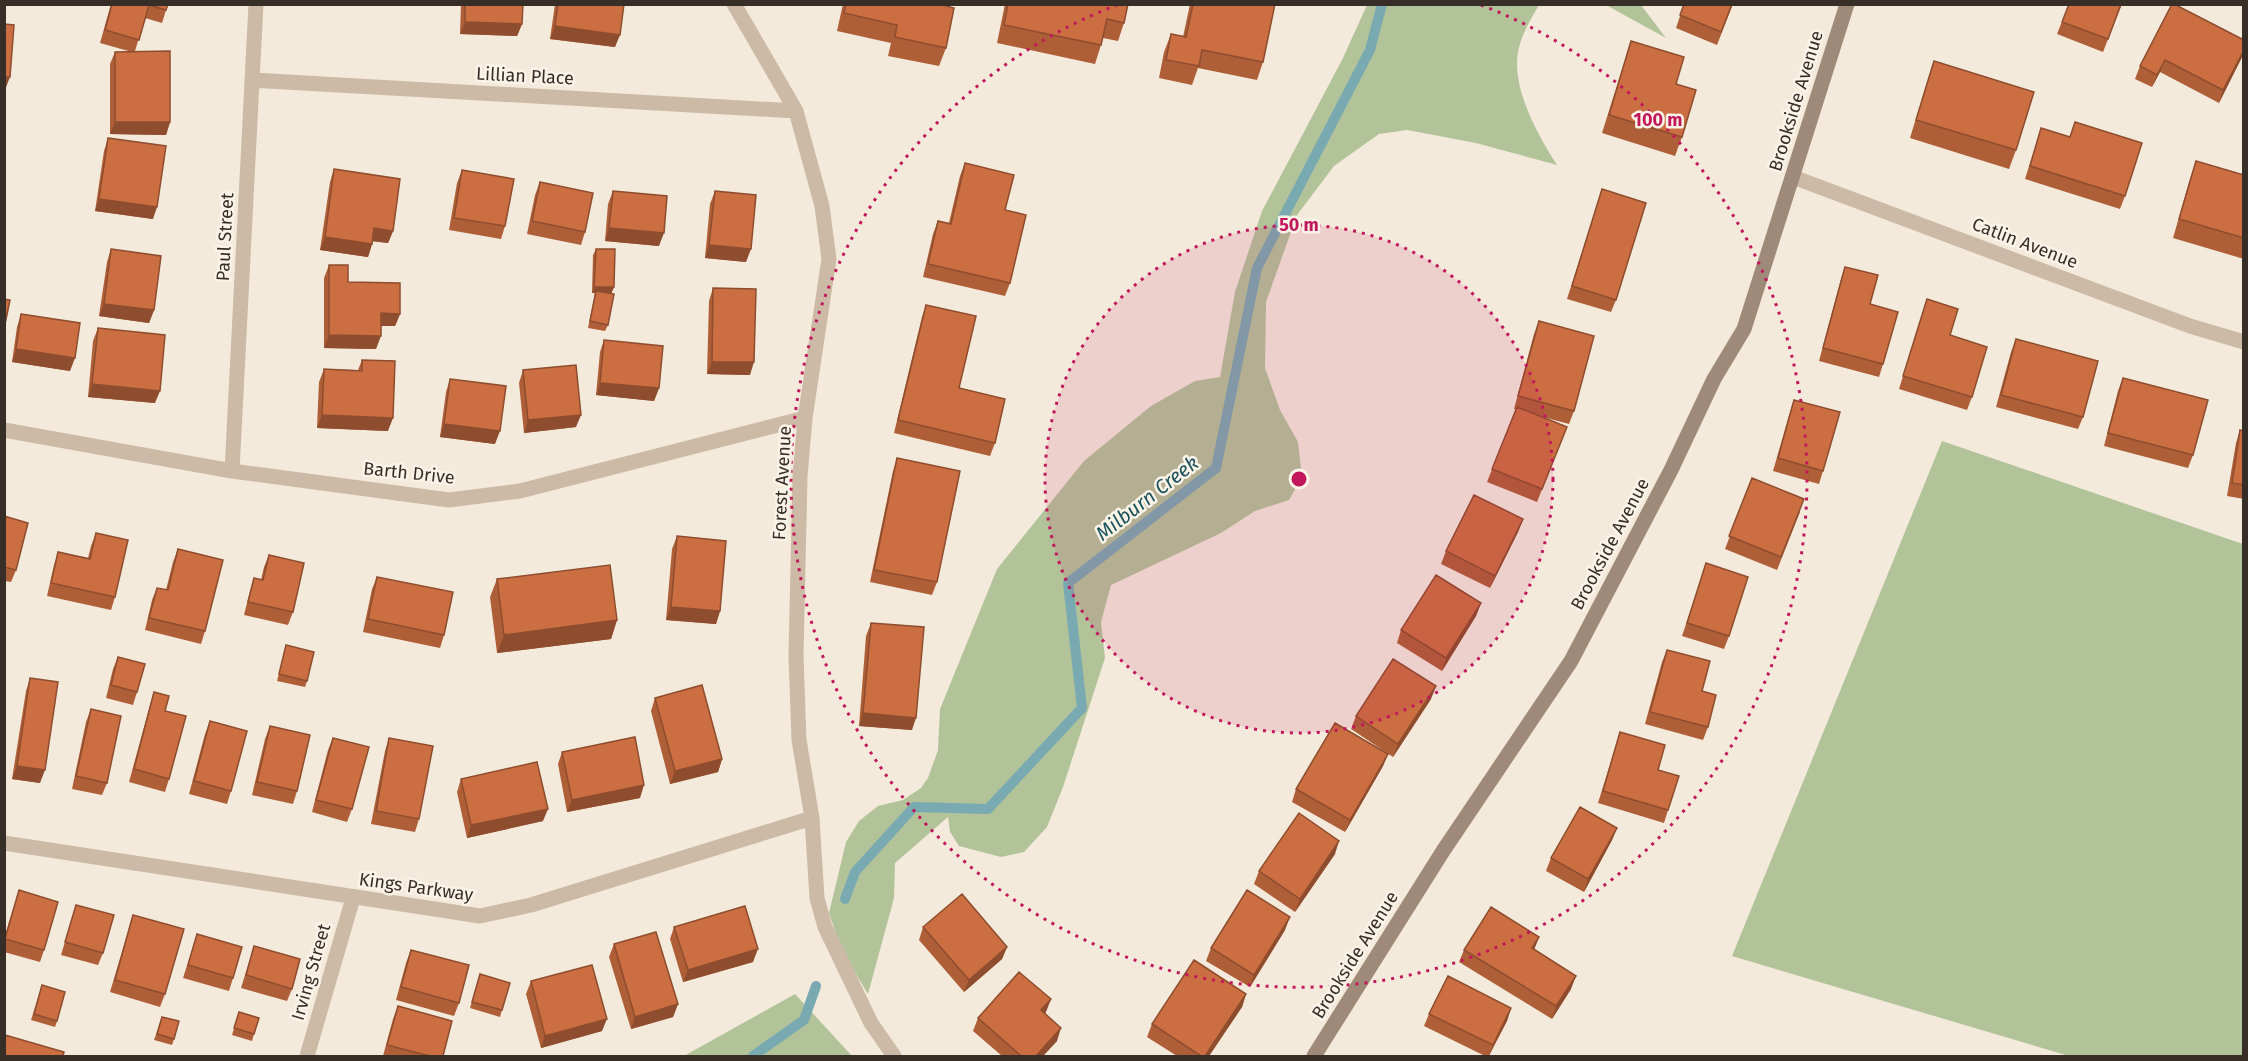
<svg xmlns="http://www.w3.org/2000/svg" width="2248" height="1061" font-family="'Fira Sans',sans-serif">
<style>
.green{fill:#b2c39a}
.lines{fill:none;stroke-linecap:round;stroke-linejoin:round}
.stream{stroke:#79aab1;stroke-width:10}
.street{stroke:#ccbaa6;stroke-width:15}
.secondary{stroke:#9f8978;stroke-width:15}
.wall{fill:#af5f38}
.shaded-wall{fill:#8e4d2e}
.building{fill:#cb6e41;stroke:#8e4d2e;stroke-width:1.5}
.ring{fill:none;stroke:#c2185b;stroke-width:3;stroke-dasharray:3 6}
.labels{text-anchor:middle;dominant-baseline:central;stroke-width:5;stroke-linejoin:round;paint-order:stroke}
.street-label{font-size:18px;fill:#382e28;stroke:#faf3e8}
.water-label{font-size:20px;font-style:italic;fill:#1b525b;stroke:#faf3e8}
.centre{fill:#c2185b;stroke:#faf3e8;stroke-width:3}
.ring-label{font-size:18px;text-anchor:middle;font-weight:bold;fill:#c2185b;stroke:#faf3e8;stroke-width:5;stroke-linejoin:round;paint-order:stroke}
</style>
<rect width="100%" height="100%" fill="#f3eadb"/>
<path class="green" d="M1367,5H1539C1529,22 1518,40 1517,61C1516,96 1539,137 1557,165L1476,143L1407,130L1379,134L1334,166L1297,215L1266,302L1265,368L1280,410L1298,442L1302,477L1289,500L1255,511L1221,533L1111,585L1101,622L1105,658L1063,787L1047,827L1024,852L1001,857L959,846L950,832L948,817L895,863L894,898L868,994L842,951L829,913L846,842L859,821L878,806L903,800L921,788L928,778L938,750L940,709L997,569L1084,461L1151,406L1195,381L1220,377L1235,292L1262,211L1342,60Z
M1606,5H1641L1666,38Z
M1942,441L2243,544V1056H2069L1732,956Z
M795,994L852,1056H684Z"/>
<g class="lines">
<path class="stream" d="M845,899L855,872L914,807L988,809L1082,708L1068,583L1216,468L1257,268L1370,50L1382,4
M753,1056L804,1020L816,986"/>
<path class="street" d="M734,4L796,111L822,206L829,259L805,418L800,476L796,656L799,740L812,818L817,898L825,927L871,1023L894,1056
M252,80L796,111
M1793,177L2190,326L2244,342
M4,430L232,471L449,500L520,491L805,418
M232,471L256,4
M4,843L480,916L531,905L812,818
M307,1056L353,898"/>
<path class="secondary" d="M1314,1056L1443,851L1571,661L1671,470L1714,379L1744,329L1847,4"/>
</g>
<path class="wall" d="M111,4H168L162,23L145,18L135,51L170,122L166,135L110,134V64L115,52H132L100,43Z
M461,4H523L522,24L517,36L460,34Z
M555,4H624L615,47L550,39Z
M843,4H939L946,48L939,66L888,56L891,43L837,31Z
M1005,4H1128L1124,23L1118,41L1103,38L1101,45L1095,64L997,43Z
M1190,4H1275L1263,62L1257,80L1198,68L1192,85L1159,78L1164,52L1171,34L1183,37Z
M1684,4H1733L1717,45L1676,28Z
M2069,4H2122L2103,52L2057,34Z
M2244,40L2243,55L2219,103L2160,72L2152,87L2135,79L2140,66Z
M1631,41L1676,84L1682,137L1675,156L1602,133Z
M1934,61L2016,150L2009,169L1910,138L1928,79Z
M2075,122L2125,196L2120,209L2025,179L2041,128L2070,137Z
M108,138L153,219L95,211L104,151Z
M2196,161L2244,175V259L2173,238L2190,179Z
M965,163L1005,210L1010,283L1005,296L923,277L933,234L938,221L949,223L960,176Z
M334,169L393,231L388,243L373,241L368,257L320,250L330,182Z
M462,170L505,226L501,239L449,230L457,183Z
M540,182L585,232L581,245L527,234L535,195Z
M1602,189L1616,300L1611,312L1567,299Z
M613,191L659,246L605,241L608,204Z
M715,191L746,262L705,258L710,204Z
M111,249L154,310L149,323L99,316L107,262Z
M596,249L614,287L611,294L608,325L605,331L588,328L595,293H592L593,255Z
M329,265L348,282L400,314L395,326H381L376,349L324,348V278Z
M1845,267L1870,304L1883,364L1879,377L1819,361L1841,279Z
M713,288L750,375L707,374L709,301Z
M1927,299L1950,335L1972,397L1967,410L1899,389Z
M926,305L959,388L995,443L990,456L894,433L922,317Z
M21,314L70,371L12,362L17,327Z
M1539,321L1574,411L1569,424L1539,416L1562,439L1537,502L1487,482L1516,409H1514L1534,334Z
M98,328L155,403L88,397L93,341Z
M2016,339L2083,417L2078,429L1996,407L2011,352Z
M604,340L659,388L654,401L596,395L600,352Z
M362,360L388,431L317,428L319,382L324,369L358,370Z
M523,370L576,427L524,433L519,383Z
M2123,378L2193,455L2188,468L2104,446L2118,391Z
M450,379L495,444L440,437L446,392Z
M1794,400L1823,471L1819,484L1773,471L1790,412Z
M2240,430L2244,431V499L2227,496L2236,443Z
M897,458L937,582L932,595L870,582L893,471Z
M1752,478L1800,512L1777,570L1725,549Z
M4,516L16,570L11,582L4,581Z
M1523,519L1518,532L1490,588L1441,564L1446,551Z
M96,533L115,597L111,610L47,596L54,565L58,552L88,558L91,546Z
M677,536L720,611L716,624L666,620L672,549Z
M178,549L205,631L201,644L145,630L152,600L157,588L166,590L173,562Z
M269,555L293,612L288,625L244,615L250,591L254,578L261,580L264,567Z
M1702,576L1729,636L1724,649L1682,636Z
M377,577L444,635L440,648L363,632L372,589Z
M497,579L617,620L611,639L497,653L490,597Z
M1481,603L1476,616L1442,671L1397,643L1401,630Z
M871,623L912,730L859,726L866,636Z
M286,645L307,681L305,687L277,681Z
M1667,650L1702,691L1708,727L1703,740L1645,724L1662,662Z
M118,657L137,692L133,705L106,698L113,669Z
M30,678L40,783L12,779L26,691Z
M154,692L165,711L169,779L165,792L129,782L150,705Z
M655,698L722,759L718,772L670,784L651,711Z
M1431,699L1393,757L1351,729L1356,716Z
M91,709L107,783L102,795L72,789L86,722Z
M210,721L231,791L227,804L189,794L205,734Z
M270,726L297,791L293,804L252,795L265,739Z
M1620,732L1658,770L1668,810L1664,823L1598,803Z
M333,738L352,809L347,822L312,812L328,750Z
M389,738L419,819L415,832L371,824L385,751Z
M562,752L640,798L567,812L558,764Z
M1388,754L1383,766L1345,832L1292,802L1296,789Z
M461,779L543,821L467,838L457,792Z
M1617,828L1612,840L1584,892L1546,871L1551,858Z
M1335,854L1295,912L1254,884L1259,871Z
M19,890L44,950L40,962L4,952V938Z
M76,905L103,953L98,965L61,955Z
M133,915L165,994L160,1007L110,992L129,928Z
M674,927L753,962L683,982L670,939Z
M923,927L1007,947L1002,959L964,992L919,940Z
M1285,930L1250,987L1206,961L1211,948Z
M197,934L233,978L229,991L183,978Z
M1539,937L1534,949L1571,989L1552,1019L1459,962L1464,950Z
M614,944L678,1004L673,1017L631,1029L609,957Z
M254,946L292,989L287,1001L241,988Z
M411,950L459,1003L454,1016L396,1000L406,963Z
M480,974L502,1010L500,1017L470,1008Z
M531,981L602,1031L541,1048L526,994Z
M42,985L57,1021L55,1027L31,1020Z
M1246,994L1242,1007L1209,1056H1177L1147,1037L1152,1024Z
M1051,999L1045,1013L1057,1041L1043,1056H1002L973,1031L978,1018Z
M398,1006L443,1056H383L393,1019Z
M1511,1008L1507,1021L1489,1056H1485L1424,1026L1429,1014Z
M239,1012L254,1034L252,1041L232,1035Z
M160,1023L174,1039L172,1045L154,1040Z"/>
<path class="shaded-wall" d="M465,22L522,24L517,36L460,34Z
M555,26L620,35L615,47L550,39Z
M2244,50V53L2219,103L2223,90Z
M2165,60L2160,72L2152,87L2157,75Z
M4,77H10L5,90H4Z
M115,122H170L166,135L110,134Z
M99,199L157,207L153,219L95,211Z
M374,228L393,231L388,243L370,241Z
M609,228L664,233L659,246L605,241Z
M325,237L372,244L368,257L320,250Z
M709,245L751,249L746,262L705,258Z
M594,287H614L611,294L592,293Z
M104,304L154,310L149,323L99,316Z
M381,313L400,314L395,326H377Z
M329,335L381,336L376,349L324,348Z
M16,349L75,358L70,371L12,362Z
M712,362H754L750,375L707,374Z
M600,383L659,388L654,401L596,395Z
M92,384L160,391L155,403L88,397Z
M322,415L393,418L388,431L317,428Z
M581,415L576,427L524,433L528,420Z
M444,424L500,431L495,444L440,437Z
M1523,519L1518,532L1490,588L1495,576Z
M1481,603L1476,616L1442,671L1446,658Z
M671,607L720,611L716,624L666,620Z
M617,620L611,639L497,653L504,635Z
M1436,686L1431,699L1393,757L1398,744Z
M863,713L916,718L912,730L859,726Z
M1388,754L1383,766L1345,832L1350,820Z
M722,759L718,772L670,784L675,771Z
M17,766L45,770L40,783L12,779Z
M644,785L640,798L567,812L572,800Z
M548,809L543,821L467,838L471,825Z
M1617,828L1612,840L1584,892L1588,879Z
M1339,841L1335,854L1295,912L1300,899Z
M1290,917L1285,930L1250,987L1254,975Z
M1539,937L1534,950L1532,948Z
M1007,947L1002,959L964,992L969,980Z
M758,949L753,962L683,982L688,970Z
M1576,976L1571,989L1552,1019L1556,1006Z
M1246,994L1242,1007L1209,1056H1205Z
M1051,999L1046,1012L1036,1023L1041,1010Z
M678,1004L673,1017L631,1029L635,1017Z
M1511,1008L1507,1021L1488,1056L1493,1045Z
M607,1019L602,1031L541,1048L545,1036Z
M1061,1028L1057,1041L1043,1056H1036Z"/>
<path class="building" d="M112,4H168L166,10L149,5L139,40L105,30Z
M465,4H523L522,24L465,22Z
M558,4H624L620,35L555,26Z
M846,4H939L954,8L946,48L895,37L897,25L844,13Z
M1008,4H1128L1124,23L1107,19L1101,45L1004,25Z
M1193,4H1275L1263,62L1202,50L1199,66L1166,60L1171,34L1186,37Z
M1684,4H1732L1721,32L1680,15Z
M2069,4H2121L2108,39L2062,22Z
M2172,4H2174L2244,40V50L2223,90L2165,60L2157,75L2140,66Z
M4,24L14,25L10,77H4Z
M1631,41L1684,57L1676,84L1696,90L1682,137L1609,115Z
M170,51V122H115V52Z
M1934,61L2034,92L2016,150L1916,120Z
M2075,122L2142,143L2125,196L2030,166L2041,128L2070,137Z
M108,138L166,146L157,207L99,199Z
M2196,161L2244,175V238L2179,219Z
M965,163L1014,175L1005,210L1026,215L1010,283L928,264L938,221L951,224Z
M334,169L400,179L393,231L374,228L372,244L325,237Z
M462,170L514,179L505,226L454,218Z
M540,182L593,193L585,232L532,221Z
M1602,189L1646,203L1616,300L1572,286Z
M613,191L667,196L664,233L609,228Z
M715,191L756,195L751,249L709,245Z
M111,249L161,256L154,310L104,304Z
M596,249H615L614,287H594Z
M329,265H348V282L400,283V314L381,313V336L329,335Z
M1845,267L1878,275L1870,304L1898,312L1883,364L1823,348Z
M713,288L756,289L754,362H712Z
M596,291L614,294L608,325L590,321Z
M4,299L10,300L4,329Z
M1927,299L1958,309L1950,335L1987,347L1972,397L1903,376Z
M926,305L976,316L959,388L1005,399L995,443L898,420Z
M21,314L80,323L75,358L16,349Z
M1539,321L1594,336L1574,411L1518,396Z
M98,328L165,335L160,391L92,384Z
M2016,339L2098,361L2083,417L2001,395Z
M604,340L663,346L659,388L600,383Z
M362,360L395,361L393,418L322,415L324,369L362,371Z
M576,365L581,415L528,420L523,370Z
M2123,378L2208,400L2193,455L2108,433Z
M450,379L506,386L500,431L444,424Z
M1794,400L1840,412L1823,471L1778,458Z
M1517,407L1567,427L1542,489L1492,469Z
M2240,430L2244,431V485L2232,483Z
M897,458L960,471L937,582L874,570Z
M1752,478L1804,499L1781,557L1729,536Z
M1474,495L1523,519L1495,576L1446,551Z
M4,516L28,523L16,570L4,567Z
M96,533L128,540L115,597L51,583L58,552L90,559Z
M677,536L726,541L720,611L671,607Z
M178,549L223,560L205,631L149,618L157,588L168,590Z
M269,555L304,563L293,612L248,602L254,578L263,580Z
M1706,563L1748,577L1729,636L1687,623Z
M610,565L617,620L504,635L497,579Z
M1436,575L1481,603L1446,658L1401,630Z
M377,577L453,592L444,635L368,619Z
M871,623L924,627L916,718L863,713Z
M286,645L314,652L307,681L279,674Z
M1667,650L1710,661L1702,691L1716,695L1708,727L1650,712Z
M118,657L145,664L137,692L111,685Z
M1393,659L1436,686L1398,744L1356,716Z
M30,678L58,682L45,770L17,766Z
M702,685L722,759L675,771L655,698Z
M154,692L169,696L165,711L186,716L169,779L134,769Z
M91,709L121,716L107,783L76,776Z
M210,721L247,731L231,791L194,781Z
M1335,723L1388,754L1350,820L1296,789Z
M270,726L310,735L297,791L257,782Z
M1620,732L1665,745L1658,770L1679,776L1668,810L1603,791Z
M635,737L644,785L572,800L562,752Z
M333,738L369,747L352,809L316,800Z
M389,738L433,746L419,819L376,811Z
M537,762L548,809L471,825L461,779Z
M1580,807L1617,828L1588,879L1551,858Z
M1299,813L1339,841L1300,899L1259,871Z
M19,890L58,902L44,950L5,939Z
M1247,890L1290,917L1254,975L1211,948Z
M962,894L1007,947L969,980L923,927Z
M76,905L114,915L103,953L65,942Z
M745,906L758,949L688,970L674,927Z
M1491,907L1539,937L1532,948L1576,976L1556,1006L1464,950Z
M133,915L184,929L165,994L115,980Z
M656,932L678,1004L635,1017L614,944Z
M197,934L242,947L233,978L188,965Z
M254,946L300,959L292,989L246,975Z
M411,950L469,965L459,1003L401,987Z
M1194,960L1246,994L1205,1056H1201L1152,1024Z
M592,965L607,1019L545,1036L531,981Z
M1019,972L1051,999L1041,1010L1061,1028L1036,1056H1021L978,1018Z
M480,974L510,983L502,1010L472,1002Z
M1448,976L1511,1008L1493,1045L1429,1014Z
M42,985L65,992L57,1021L34,1014Z
M398,1006L452,1021L443,1056H430L387,1045Z
M239,1012L259,1018L254,1034L234,1028Z
M162,1017L179,1021L174,1039L157,1034Z
M5,1035L64,1052L63,1056H4Z"/>
<circle cx="1299" cy="479" r="254" fill="#c2185b" fill-opacity=".12"/>
<g class="ring">
<circle cx="1299" cy="479" r="254"/>
<path d="M1481 5A508 508 0 1 1 1117 5"/>
</g>
<g class="labels">
<g class="street-label">
<text transform="translate(525 76) rotate(3)">Lillian Place</text>
<text transform="translate(1796 101) rotate(-73)">Brookside Avenue</text>
<text transform="translate(225 237) rotate(-87)">Paul Street</text>
<text transform="translate(2025 243) rotate(21)">Catlin Avenue</text>
<text transform="translate(409 473) rotate(6)">Barth Drive</text>
<text transform="translate(782 483) rotate(-87)">Forest Avenue</text>
<text transform="translate(1610 544) rotate(-62)">Brookside Avenue</text>
<text transform="translate(416 887) rotate(8)">Kings Parkway</text>
<text transform="translate(1355 955) rotate(-58)">Brookside Avenue</text>
<text transform="translate(311 972) rotate(-74)">Irving Street</text>
</g>
<g class="water-label">
<text transform="translate(1147 498) rotate(-38)">Milburn Creek</text>
</g>
</g>
<circle cx="1299" cy="479" r="9" class="centre"/>
<g class="ring-label">
<text x="1658" y="126">100 m</text>
<text x="1299" y="231">50 m</text>
</g>
<rect width="2248" height="1061" fill="none" stroke="#382e28" stroke-width="12"/>
</svg>
